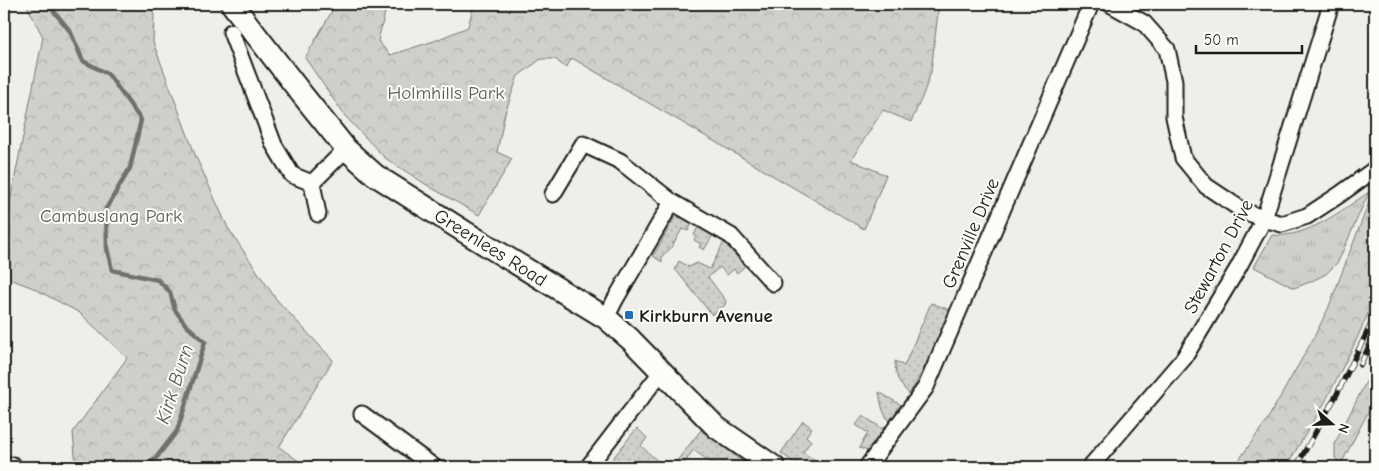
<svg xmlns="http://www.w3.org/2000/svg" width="1379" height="471" font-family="'Comic Neue',sans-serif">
<defs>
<pattern id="grass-tufts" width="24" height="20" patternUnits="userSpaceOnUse" patternTransform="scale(1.25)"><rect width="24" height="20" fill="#d0cfcc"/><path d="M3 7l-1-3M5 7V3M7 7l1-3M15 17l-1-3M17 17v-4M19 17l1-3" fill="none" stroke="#b2b1af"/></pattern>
<pattern id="forest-crowns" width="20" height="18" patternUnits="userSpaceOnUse" patternTransform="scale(1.25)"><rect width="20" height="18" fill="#d0cfcc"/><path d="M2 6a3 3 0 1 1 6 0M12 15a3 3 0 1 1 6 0" fill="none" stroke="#b2b1af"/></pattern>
<pattern id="garden-dots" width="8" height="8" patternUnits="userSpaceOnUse" patternTransform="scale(1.25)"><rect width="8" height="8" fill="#d0cfcc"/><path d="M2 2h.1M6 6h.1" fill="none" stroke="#b2b1af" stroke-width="1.8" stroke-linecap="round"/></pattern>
</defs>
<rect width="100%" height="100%" fill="#f0eeea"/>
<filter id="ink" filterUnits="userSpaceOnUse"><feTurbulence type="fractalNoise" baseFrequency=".02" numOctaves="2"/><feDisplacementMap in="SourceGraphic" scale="10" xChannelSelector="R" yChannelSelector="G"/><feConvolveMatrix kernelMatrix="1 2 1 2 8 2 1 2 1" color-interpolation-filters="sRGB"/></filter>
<g filter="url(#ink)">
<path fill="url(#grass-tufts)" stroke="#767674" d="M1369 192 1338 262 1326 274 1310 282 1294 288 1254 267 1272 235C1306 239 1342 210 1369 192Z"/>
<path fill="url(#forest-crowns)" stroke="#767674" d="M26 4H149L154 15 153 42 196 157 228 228 276 299 333 360 279 447 300 462 298 467H76L73 432 127 358 80 313 31 287 4 277V231L43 37Z
M336 4H387L378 41 390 55 434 41 468 27 474 4H939L931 72 923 95 911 122 883 110 851 160 886 175 864 229 572 58 566 68 555 59H541L518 76 505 113 497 152 512 159 479 215 430 187 385 158 345 116 305 58Z
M1374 189H1375V298L1354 345 1325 402 1286 467H1234L1267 420 1312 341 1328 309Z
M1375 364V399L1341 464 1335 458V443Z"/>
<path fill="url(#garden-dots)" stroke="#767674" d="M675 217 682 218 692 223 688 231 682 229 671 248 662 256V262L653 256Z
M698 227 713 235 704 250 699 247 701 244 694 240 696 236 694 235Z
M724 242 745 266 737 273 734 269 727 275 720 267 708 277 726 301 725 305 712 315 675 269 679 261 689 267 697 263 710 269Z
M931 303 950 310C937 340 927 367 909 394 899 383 895 377 895 361L904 366Z
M879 392 901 405 890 421C882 414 881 403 879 392Z
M863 416 885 430 871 450 868 451 859 448 868 433 856 425Z
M803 421 812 428 806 436 811 441 803 452 823 467H800L781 453Z
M637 428 647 438 641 446 664 467H606Z
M701 430 750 467H718L693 450 682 467H672Z"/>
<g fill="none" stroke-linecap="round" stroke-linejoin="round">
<path stroke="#706f6d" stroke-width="4.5" d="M48 4 70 31 83 61 108 74 141 120 130 168 106 209 107 248 112 270 158 280 170 292 175 310 186 325 205 342 177 431 156 458 140 467"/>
<defs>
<path id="street" d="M1110 4 1144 23 1167 49 1174 81V117L1183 158 1206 186 1242 210 1264 219 1282 224 1307 216 1339 195 1375 169
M231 32 274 145 292 175 312 183 346 149
M312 183 318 214
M553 194 583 144 620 161 672 202 731 236 773 283
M606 318 615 300 672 202
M362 414 434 467
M11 467 13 465
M588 467 662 371
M867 467 926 387 1091 4
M1090 467 1184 358 1238 268 1264 219 1331 4"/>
<path id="secondary" d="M232 4 301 93 346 149 375 175 465 232 606 318 630 339 716 427 774 467"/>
</defs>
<use href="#street" stroke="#1c1c1c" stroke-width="19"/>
<use href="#secondary" stroke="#1c1c1c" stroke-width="25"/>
<use href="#street" stroke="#fdfcf7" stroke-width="15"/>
<use href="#secondary" stroke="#fdfcf7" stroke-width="21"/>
<defs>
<path id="rail" d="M1360 365 1375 334
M1296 467 1337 394 1375 316"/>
</defs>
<use href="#rail" stroke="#1c1c1c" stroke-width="5.5"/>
<use href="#rail" stroke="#fdfcf7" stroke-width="4" stroke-dasharray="11" stroke-linecap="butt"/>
</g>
</g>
<rect fill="#1f6fb2" stroke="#fdfcf7" stroke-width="2" x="624" y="310" width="10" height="10" rx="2.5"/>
<g text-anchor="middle" stroke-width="4" stroke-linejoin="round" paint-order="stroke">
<g font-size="19" fill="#5b5b5a" stroke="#fdfcf7">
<text x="446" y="99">Holmhills Park</text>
<text x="111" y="222">Cambuslang Park</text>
</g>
<g font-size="19" fill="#1c1c1c" stroke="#fdfcf7">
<text transform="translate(970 233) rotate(-67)" y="7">Grenville Drive</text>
<text transform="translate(491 247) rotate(32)" y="7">Greenlees Road</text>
<text transform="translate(1218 256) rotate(-62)" y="7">Stewarton Drive</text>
</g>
<g font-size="19" font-weight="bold" fill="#1c1c1c" stroke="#fdfcf7" text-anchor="start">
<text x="639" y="322">Kirkburn Avenue</text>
</g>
<g font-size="20" font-style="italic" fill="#5b5b59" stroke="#fdfcf7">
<text transform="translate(174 384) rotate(-72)" y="7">Kirk Burn</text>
</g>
</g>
<rect width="1379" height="471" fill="none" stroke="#fdfcf7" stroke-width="20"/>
<rect x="10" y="10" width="1359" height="451" fill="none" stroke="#1c1c1c" stroke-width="2" filter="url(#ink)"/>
<g transform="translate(1332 424) rotate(110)" stroke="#fdfcf7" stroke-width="4" paint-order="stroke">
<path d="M0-4L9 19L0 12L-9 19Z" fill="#1c1c1c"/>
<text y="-8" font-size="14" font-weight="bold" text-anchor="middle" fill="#1c1c1c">N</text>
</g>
<path d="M1196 45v8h106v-8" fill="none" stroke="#1c1c1c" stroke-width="2.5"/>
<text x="1204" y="45" font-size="15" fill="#1c1c1c" stroke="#fdfcf7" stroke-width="4" paint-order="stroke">50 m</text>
</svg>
